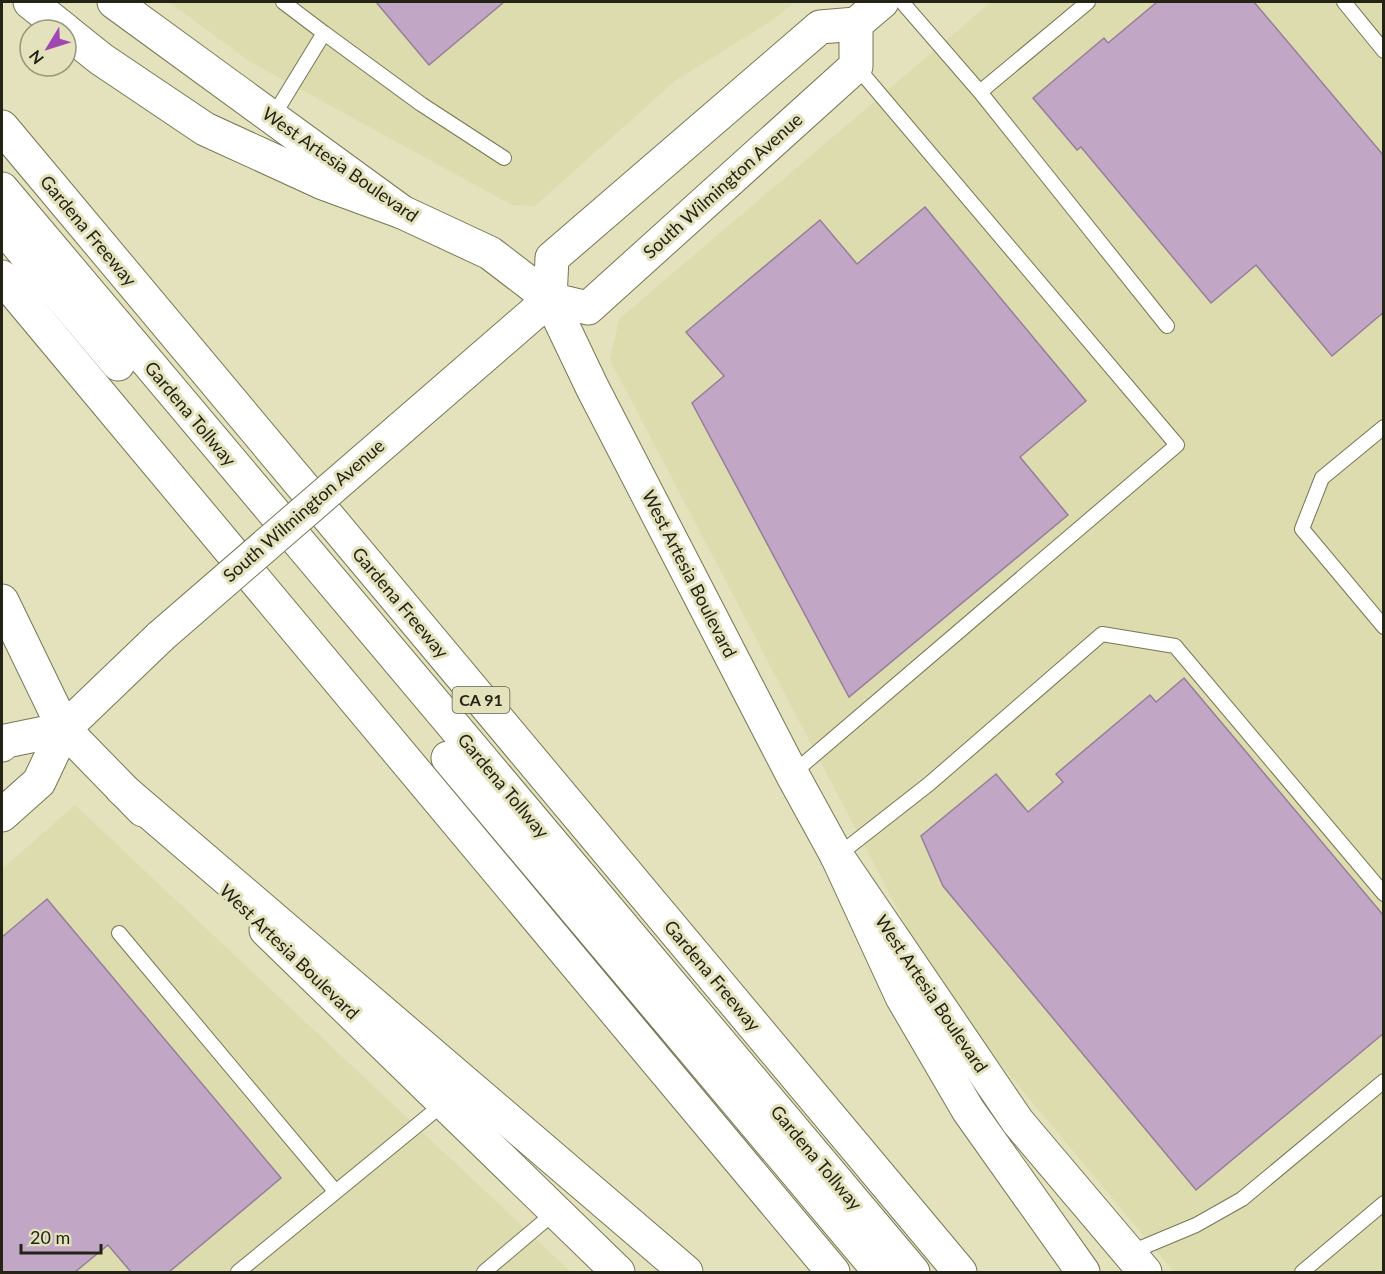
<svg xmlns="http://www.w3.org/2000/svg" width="1385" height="1274" font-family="Lato,sans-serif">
<rect width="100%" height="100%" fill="#e3e2bd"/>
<path fill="#dcdcae" d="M169 2H795L773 20 675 81 535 206 512 205 249 61Z
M991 2H1383V1272H1174L942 994 610 360 619 319Z
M75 805 571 1272H2V869Z"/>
<path fill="#c1a6c5" stroke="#967e9a" stroke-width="1.5" d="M376 2H504L429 65Z
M1157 2H1254L1384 156V312L1332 356 1256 265 1211 303 1081 147 1077 150 1033 98 1104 38 1108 43Z
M925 207 1086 401 1020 457 1068 515 849 697 692 403 724 376 686 332 820 220 857 264Z
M1184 678 1384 916V1033L1196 1190 943 886 921 836 996 774 1028 812 1063 782 1056 774 1150 695 1156 702Z
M47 899 281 1178 169 1272H131L108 1245 75 1272H2V937Z"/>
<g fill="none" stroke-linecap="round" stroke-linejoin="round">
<defs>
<path id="service" d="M902 2 980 92 1167 326
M1344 2 1384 51
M324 33 421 104 504 158
M980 92 1088 2
M272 118 324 33 283 2
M1384 427 1322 478 1302 529 1384 627
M792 774 1177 445 856 66
M837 856 929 784 1102 634 1175 646 1384 894
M119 933 335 1191
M1129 1253 1196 1225 1242 1199 1384 1081
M238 1272 443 1104
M484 1272 555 1212
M1302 1272 1384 1203"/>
<path id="secondary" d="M114 2 402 212 490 253 550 299 592 387 792 774 837 856 1018 1122 1145 1272
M550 299 588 308 856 66V24
M400 429 550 299 552 258 820 27 856 24 882 2
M2 601 64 729 143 810
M2 745 6 741 64 729
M2 815 39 782 64 729 161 636
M266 930 618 1272"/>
<path id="motorway" d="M30 2 65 30
M66 31 101 59 205 129 323 183 402 212
M2 127 960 1272
M2 189 913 1272
M2 226 118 364
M2 277 833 1272
M448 758 880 1272
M122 789 686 1272
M837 856 902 997 968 1110 1083 1272"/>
</defs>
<use href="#service" stroke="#777654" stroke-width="16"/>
<use href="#secondary" stroke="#777654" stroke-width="35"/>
<use href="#motorway" stroke="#777654" stroke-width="35"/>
<use href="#service" stroke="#fff" stroke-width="14"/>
<use href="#secondary" stroke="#fff" stroke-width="33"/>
<use href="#motorway" stroke="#fff" stroke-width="33"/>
<defs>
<path id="secondary-bridge" d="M161 636 400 429"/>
</defs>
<use href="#secondary-bridge" stroke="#777654" stroke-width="35" stroke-linecap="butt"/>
<use href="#secondary-bridge" stroke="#fff" stroke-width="33"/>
</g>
<g text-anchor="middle" stroke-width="6" stroke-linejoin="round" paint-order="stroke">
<rect fill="#e3e2bd" stroke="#5d5d48" stroke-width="1.5" x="452.5" y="687" width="57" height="26" rx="4.5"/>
<g font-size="16" font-weight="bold" fill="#242416">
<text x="481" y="706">CA 91</text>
</g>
<g font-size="18" fill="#242416" stroke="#e3e2bd">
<text transform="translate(340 165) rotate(35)" y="6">West Artesia Boulevard</text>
<text transform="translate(723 186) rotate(-42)" y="6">South Wilmington Avenue</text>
<text transform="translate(88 231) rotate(50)" y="6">Gardena Freeway</text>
<text transform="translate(190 414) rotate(50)" y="6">Gardena Tollway</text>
<text transform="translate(304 511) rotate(-41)" y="6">South Wilmington Avenue</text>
<text transform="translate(689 574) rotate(63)" y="6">West Artesia Boulevard</text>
<text transform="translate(400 603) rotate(50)" y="6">Gardena Freeway</text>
<text transform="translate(503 786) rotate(50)" y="6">Gardena Tollway</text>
<text transform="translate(289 952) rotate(44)" y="6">West Artesia Boulevard</text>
<text transform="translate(712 976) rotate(50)" y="6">Gardena Freeway</text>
<text transform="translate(931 994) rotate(56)" y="6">West Artesia Boulevard</text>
<text transform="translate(816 1158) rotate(50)" y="6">Gardena Tollway</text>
</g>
</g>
<rect width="1385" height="1274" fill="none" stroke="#242416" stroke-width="6"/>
<g transform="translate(48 48) rotate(232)"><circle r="28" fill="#e3e2bd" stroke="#97967a" stroke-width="1.5"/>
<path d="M0-4.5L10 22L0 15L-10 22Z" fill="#a147b2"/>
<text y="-9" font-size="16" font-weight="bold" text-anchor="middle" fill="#242416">N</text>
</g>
<path d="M21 1244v9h80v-9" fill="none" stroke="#242416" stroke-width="3"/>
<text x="30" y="1244" font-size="18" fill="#242416" stroke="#e3e2bd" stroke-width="4.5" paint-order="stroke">20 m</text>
</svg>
